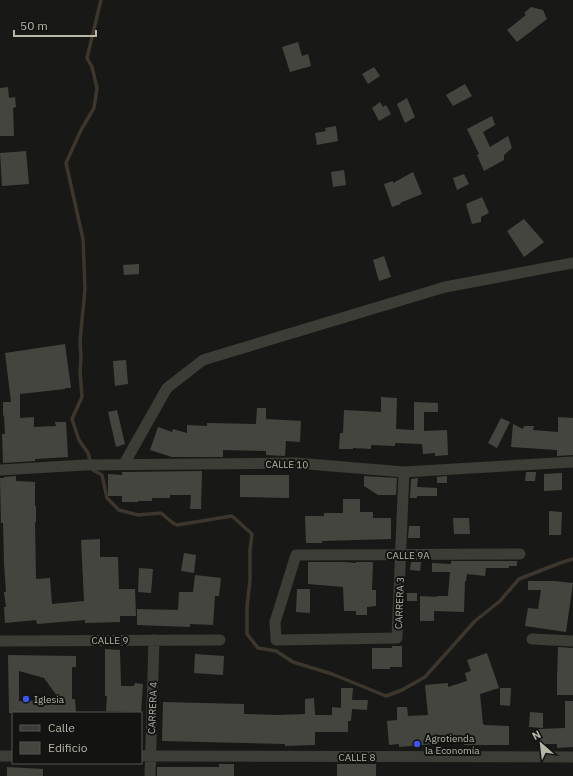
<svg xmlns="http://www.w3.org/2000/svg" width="573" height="776" font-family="'IBM Plex Sans',sans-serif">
<rect width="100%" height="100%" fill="#181816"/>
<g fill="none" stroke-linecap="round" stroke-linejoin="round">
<path stroke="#3c362d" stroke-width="3.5" d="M101 0 87 58 92 67 97 88 94 108 81 130 66 163 83 239 85 289 80 341 81 357 80 371 82 397 72 419 79 440 88 453 93 470 102 475 107 498 119 510 138 515 161 513 173 523 177 525 232 516 252 534 250 550V580L247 607V634L258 648 276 651 293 662 332 674 386 696 402 690 425 677 475 621 500 601 519 579 560 563 573 559"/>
</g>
<path fill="#454540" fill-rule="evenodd" d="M531 7 543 10 547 19 517 42 507 30 526 15 524 13Z
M298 42 302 56 308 54 311 66 290 72 282 47Z
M374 67 380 76 368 84 362 74Z
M465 84 472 96 453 106 446 95Z
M8 87 9 98 15 97 16 107 13 108 14 136H0V88Z
M407 98 415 117 405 123 397 104Z
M380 102 383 107 386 105 391 114 379 121 372 108Z
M492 116 495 125 483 132 490 147 508 136 512 148 504 155V160L484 171 477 155 479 154 467 129Z
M336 126 338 141 317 145 315 133 326 131 325 128Z
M26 151 29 184 2 186 0 153Z
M344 170 346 185 333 187 331 172Z
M413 172 422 194 400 203 401 204 392 207 384 184 393 181V183Z
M464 174 469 184 457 190 453 178Z
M482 197 489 213 481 217V222L472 224 466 204Z
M524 219 544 242 524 257 507 231Z
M384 256 391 277 379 281 373 260Z
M139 264V274L124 275 123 265Z
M65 344 71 388H65V389L20 394V418L34 417V427L56 426 55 422H66L68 457 35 459V461L3 463 2 434H5L4 416 3 415V402H11L5 353Z
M126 360 128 384 115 386 113 361Z
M381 397 397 398 396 429 414 430V402L438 403V412H424V431L447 430 448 455 435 456V453L423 454 422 444 395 443V446L371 445V449L353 448V449H339L340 433H343L344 410 381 412Z
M257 408H266V419L301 421 300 442 286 441 285 456 266 455V451L223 450V457H172L150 450 158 427 172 432 173 429 187 433V425L207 426V423L256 424Z
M117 410 125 444 116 447 108 412Z
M558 417 573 418V455L557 456V450L511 447 513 424 523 429 524 426H534L533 430 558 432Z
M501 418 510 422 497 448 488 443Z
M202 471 201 509H190L191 495H170V498H152V501H138V502H122V496H108V474L122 475V472Z
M526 472H536L535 481H525Z
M562 473V490L544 491V474Z
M240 475H289V498L240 497Z
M16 476V481L35 482V506H36V522H35L36 579 50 578 52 604 84 601 81 540 100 539V557H118L119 589H135L136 616H120V622L85 623V620L37 624 36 620 5 623 4 607H6L4 592H6L4 563 3 523H1L0 478H4V477Z
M364 476 397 478 396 495H378L364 486Z
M447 476V483H437V477Z
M418 478 417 487 437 488V496H417V498H410L411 479Z
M343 499H360V512H373V518H391V539L322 541V543H306L305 516H324V513H343Z
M549 511 562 512 561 535H549Z
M453 518H469L470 534H454Z
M409 526H420V538H408Z
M184 553 196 555 194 573 181 571Z
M451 561H517V566H509V568H486L485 576 467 574 466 581H465L464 612 434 611V621H420V596L437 597V596H448L450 572H432V563L451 564Z
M308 562H343L356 563V562H373L372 590H376V606L367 607V615H356V611H344L343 587 308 584Z
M411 562H421L420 571 410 570Z
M139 568 153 569 151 593 138 592Z
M195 575 221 578 219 596H215L213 625 190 624V627L137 625V609L178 610 179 592H193Z
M528 581H554L573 583 566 632 525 626 528 608 538 609 541 590H528Z
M297 589H310V613L296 612Z
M407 593H417V601H407Z
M392 646H402V667H390V669H372V648H392Z
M558 647 573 648V695H557V678Z
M105 649 120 650 121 686H134L135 683 143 684 141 712 106 711 107 696H105Z
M487 653 499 688 480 694 483 724H484V725L509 726V745H464V742L435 743V744L399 747V744L389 745 387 721 397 720V707H407L408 716 428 715 425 685 448 683V687L467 681 465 673 471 671 467 660Z
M195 654 224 656 223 675 194 673Z
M8 655 76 656V667H72V699H75L76 713H9ZM19 671 44 678 60 700 19 701Z
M341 688H353L352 700H368L367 710 352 709 351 721H348V732H315V745L285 746V744L162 741 163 702 244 704V714L279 715 305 714V699L314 698 315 715H332V707L341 708Z
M500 688H511L510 706 500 705Z
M565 701H573V747L557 748V744H539V729L565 728Z
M530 712 543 713V728L529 727Z
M219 764H234V776H157V767H219Z
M337 764H376V776H337Z
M7 767 43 769V776H7Z"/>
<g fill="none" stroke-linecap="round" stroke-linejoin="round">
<path stroke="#3d3d37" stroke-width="11" d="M124 464 167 388 203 360 445 287 573 263
M0 470 85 465 296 463 404 472 573 462
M404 472 397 638 276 640 275 622 296 555 520 554
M532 639 573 641
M0 641 220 640
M0 756H13
M141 756 573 757
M150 776 154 640"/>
</g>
<g fill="#3955ee" stroke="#131311" stroke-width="1.5">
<circle cx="26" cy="699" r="4"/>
<circle cx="417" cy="744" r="4"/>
</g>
<g text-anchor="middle" stroke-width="4" stroke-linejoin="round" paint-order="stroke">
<g font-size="10" fill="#b8b6a9" stroke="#131311">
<text transform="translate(287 464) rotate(1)" y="4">CALLE 10</text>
<text x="408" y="559">CALLE 9A</text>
<text transform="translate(399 603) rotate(-88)" y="4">CARRERA 3</text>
<text x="110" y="644">CALLE 9</text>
<text transform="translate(152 708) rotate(-88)" y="4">CARRERA 4</text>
<text x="357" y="761">CALLE 8</text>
</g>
<g font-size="10" fill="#b8b6a9" stroke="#131311" text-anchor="start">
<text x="34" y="703">Iglesia</text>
<text x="425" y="742">Agrotienda<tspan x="425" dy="12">la Economía</tspan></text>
</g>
</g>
<rect x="12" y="712" width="130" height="52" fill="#131311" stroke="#55544e"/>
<rect x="20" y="725" width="20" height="6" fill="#3d3d37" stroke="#55544e"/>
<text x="48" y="732" font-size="12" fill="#b8b6a9">Calle</text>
<rect x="20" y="742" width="20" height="12" fill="#454540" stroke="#55544e"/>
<text x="48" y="752" font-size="12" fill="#b8b6a9">Edificio</text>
<g transform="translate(541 744) rotate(332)" stroke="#131311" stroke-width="3" paint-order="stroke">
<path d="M0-3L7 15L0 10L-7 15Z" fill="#b8b6a9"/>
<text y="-6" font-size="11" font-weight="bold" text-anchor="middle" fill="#b8b6a9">N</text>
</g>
<path d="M14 30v6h82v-6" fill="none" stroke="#b8b6a9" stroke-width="2"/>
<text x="20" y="30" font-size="12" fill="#b8b6a9" stroke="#131311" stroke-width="3" paint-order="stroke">50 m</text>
</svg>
